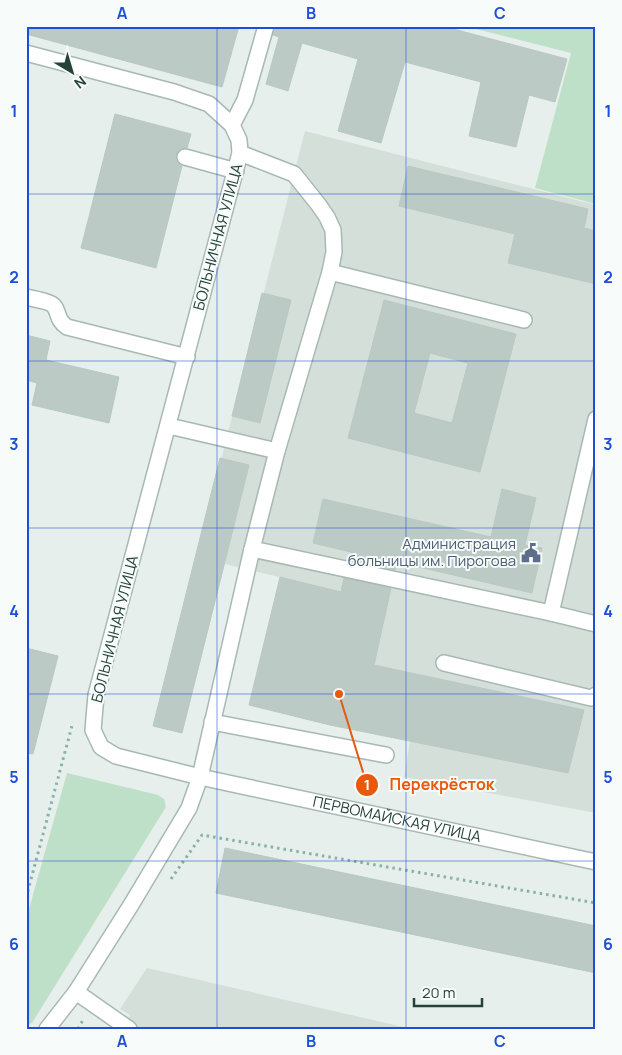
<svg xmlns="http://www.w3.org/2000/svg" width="622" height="1055" font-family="Manrope,sans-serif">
<rect width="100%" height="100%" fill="#e6efeb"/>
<path fill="#d4dfda" d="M305 131 596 205V813L404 777 421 675 302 650 317 586 225 564 182 733 153 726Z
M147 968 412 1029H122L130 1015 120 1009Z"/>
<path fill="#bfe0c8" d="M464 26H596V204L535 188 571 53Z
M67 773 158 795 164 799 166 807 32 1023 26 1026V920Z"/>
<path fill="#bbcac4" stroke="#b8c9c2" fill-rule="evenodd" d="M26 26H239L222 87 26 34Z
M275 26H442L567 59 555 102 529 95 516 147 469 136 481 82 405 62 381 143 338 131 358 59 302 43 288 91 266 84 279 37 273 35Z
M115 114 191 134 187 148H182L179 150 176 155V160L178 163 182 166 156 268 81 248Z
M408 166 588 209 584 228 596 231V284L508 263 515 234 399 206Z
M262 293 291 300 260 423 232 416Z
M384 300 516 334 480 472 348 438ZM430 353 468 363 452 423 414 413Z
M26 335 50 341 46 360 119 377 109 423 32 405 37 383 26 380Z
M220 458 249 465 182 733 153 726Z
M502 489 536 498 525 545 542 548 532 593 397 562 395 570 349 560 351 552 313 543 323 499 491 537Z
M280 577 341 592 344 578 391 588 374 665 584 710 568 773 330 725 249 705Z
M26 648 58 656 33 754 26 753Z
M225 848 596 926V973L216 893Z"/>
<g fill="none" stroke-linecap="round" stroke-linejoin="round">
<defs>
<g id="minor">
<path id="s1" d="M26 53 174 92 209 104 232 125 239 140 240 153 96 695 93 730 101 747 116 756 200 777 596 862"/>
<path d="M232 125 245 100 266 26"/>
<path d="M185 157 236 171"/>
<path d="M330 272 524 320"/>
<path d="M26 297C33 299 50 301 54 306 60 314 56 319 67 327L187 357"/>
<path d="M169 426 277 451"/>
<path d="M252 549 551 613 596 624"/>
<path d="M551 613 596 419"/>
<path d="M444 663 591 698 596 695"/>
<path d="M212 722 386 755"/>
<path d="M76 992 129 1029"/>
<path d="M47 1029 76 992 131 905 189 808 200 777 252 549 277 451 330 272 334 252 333 230 327 217 318 204 294 174 240 153"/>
</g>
</defs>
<use href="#minor" stroke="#a8b8b2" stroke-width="18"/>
<path stroke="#86b3a5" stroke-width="3" stroke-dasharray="2.5 4" stroke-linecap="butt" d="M171 879 202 835 596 903
M26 898 73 722
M78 1029 84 1018"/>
<use href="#minor" stroke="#fff" stroke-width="15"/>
</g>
<path fill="none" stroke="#1d4ed8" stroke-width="1" stroke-opacity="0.55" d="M217 26V1029M406 26V1029M26 194H596M26 361H596M26 528H596M26 694H596M26 861H596"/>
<defs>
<symbol id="civic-bare" viewBox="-9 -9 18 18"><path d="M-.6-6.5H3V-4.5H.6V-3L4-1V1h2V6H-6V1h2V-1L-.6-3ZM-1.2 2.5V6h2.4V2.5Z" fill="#5c6f8a" stroke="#f7fbf9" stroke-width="2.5" paint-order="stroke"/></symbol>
</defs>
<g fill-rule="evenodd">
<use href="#civic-bare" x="517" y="539" width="28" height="28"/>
</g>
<g text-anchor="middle" stroke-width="4" stroke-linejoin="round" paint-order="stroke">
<g font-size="15" fill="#24423a" stroke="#f7fbf9">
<text transform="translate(218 237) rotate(-75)" y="5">БОЛЬНИЧНАЯ УЛИЦА</text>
<text transform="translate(115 629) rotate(-76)" y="5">БОЛЬНИЧНАЯ УЛИЦА</text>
<text dy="5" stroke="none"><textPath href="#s1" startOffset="1171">ПЕРВОМАЙСКАЯ УЛИЦА</textPath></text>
</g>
<g font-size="15" fill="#4e5e75" stroke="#f7fbf9" text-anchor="end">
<text x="516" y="549">Администрация<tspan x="516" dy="17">больницы им. Пирогова</tspan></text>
</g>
</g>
<path fill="none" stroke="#e8590c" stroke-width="2" d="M339 694L367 785"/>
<g fill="#e8590c" stroke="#f7fbf9" stroke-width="2">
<circle cx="339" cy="694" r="5"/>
<circle cx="367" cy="785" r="12"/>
</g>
<g font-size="15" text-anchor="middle" font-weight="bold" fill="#fff">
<text x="367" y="790">1</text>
</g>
<g font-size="16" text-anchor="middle" font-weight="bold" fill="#e8590c" stroke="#f7fbf9" stroke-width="4" stroke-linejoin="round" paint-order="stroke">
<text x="442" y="790">Перекрёсток</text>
</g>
<rect width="622" height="1055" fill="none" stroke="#f7fbf9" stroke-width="55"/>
<g transform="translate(72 72) rotate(142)" stroke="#f7fbf9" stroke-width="4" paint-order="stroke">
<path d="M0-4L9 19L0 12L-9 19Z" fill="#24423a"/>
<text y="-8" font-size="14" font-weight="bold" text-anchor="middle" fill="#24423a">N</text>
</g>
<path d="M414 998v8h68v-8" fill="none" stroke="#24423a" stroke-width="2.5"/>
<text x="422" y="998" font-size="15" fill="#24423a" stroke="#f7fbf9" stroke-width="4" paint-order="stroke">20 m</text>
<rect x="28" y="28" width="566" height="1000" fill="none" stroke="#1d4ed8" stroke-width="2"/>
<g font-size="16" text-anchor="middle" font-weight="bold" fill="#1d4ed8">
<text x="122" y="19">A</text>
<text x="311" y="19">B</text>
<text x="500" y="19">C</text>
<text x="14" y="117">1</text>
<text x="608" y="117">1</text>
<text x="14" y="283">2</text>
<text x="608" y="283">2</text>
<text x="14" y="450">3</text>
<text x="608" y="450">3</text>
<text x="14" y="617">4</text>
<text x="608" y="617">4</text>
<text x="14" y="783">5</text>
<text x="608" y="783">5</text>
<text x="14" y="950">6</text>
<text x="608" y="950">6</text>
<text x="122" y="1047">A</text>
<text x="311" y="1047">B</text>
<text x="500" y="1047">C</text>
</g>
</svg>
